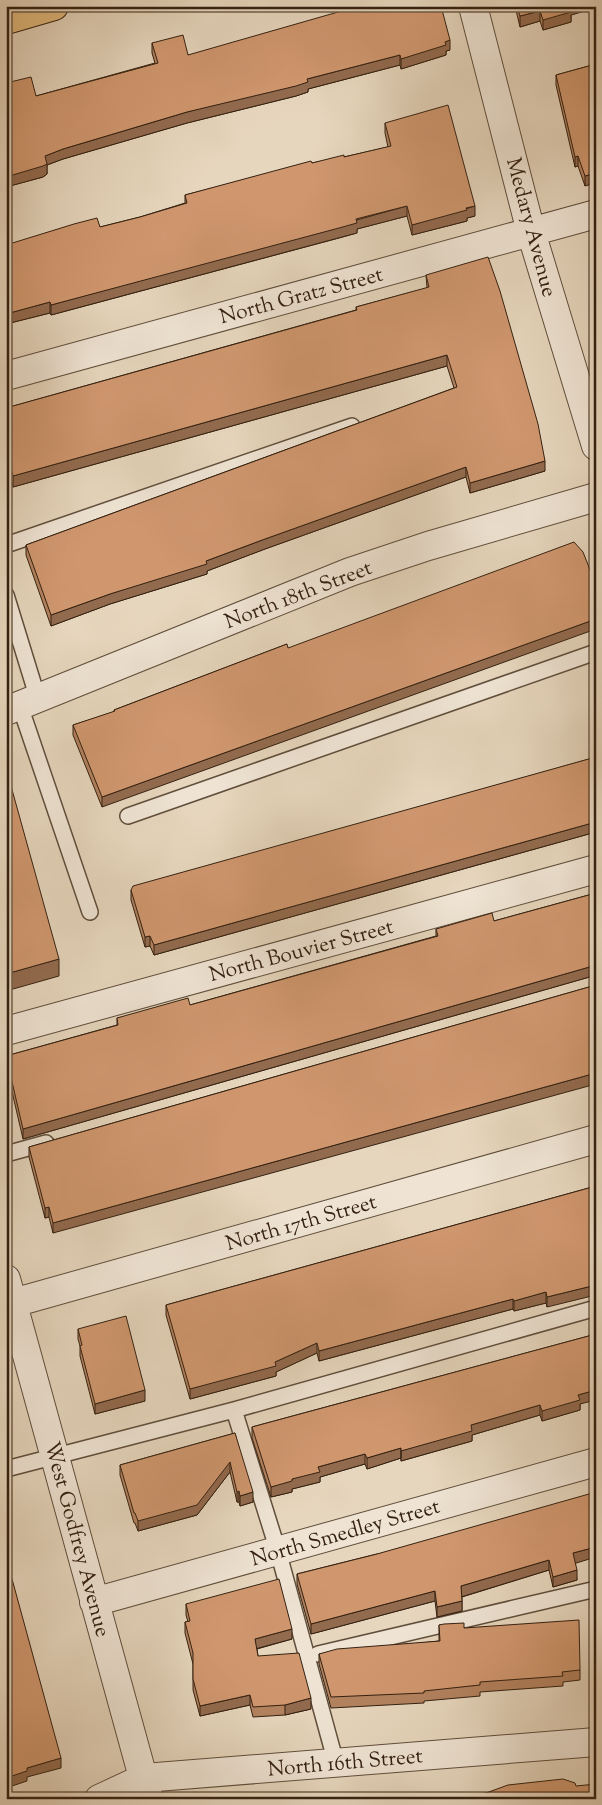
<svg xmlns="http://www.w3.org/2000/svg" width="602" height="1805" font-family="'Sorts Mill Goudy',serif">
<rect width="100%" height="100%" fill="#e6d6bd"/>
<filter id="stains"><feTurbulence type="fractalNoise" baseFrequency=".004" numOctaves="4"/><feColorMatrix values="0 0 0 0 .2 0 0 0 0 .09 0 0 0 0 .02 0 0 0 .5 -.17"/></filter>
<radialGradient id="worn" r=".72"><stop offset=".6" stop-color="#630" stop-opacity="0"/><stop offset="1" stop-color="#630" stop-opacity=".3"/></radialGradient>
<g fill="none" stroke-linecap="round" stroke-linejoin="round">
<defs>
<path id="service" d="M6 545 352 426
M6 595 38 699
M20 706 90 912
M128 816 596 652
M6 1154 46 1143
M234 1410 278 1551 336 1763
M6 1469 234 1410 596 1308
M318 1654 596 1589"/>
<path id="minor" d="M473 6 531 232 596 446
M6 376 596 214
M6 711 350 572 428 546 596 497
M6 1031 596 869
M6 1279 149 1799
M6 1305 596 1139
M94 1602 596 1462
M99 1799 144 1778 596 1742"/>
<path id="primary" d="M6 20 54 6"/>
</defs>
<use href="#service" stroke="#604e3c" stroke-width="18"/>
<use href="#minor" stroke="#604e3c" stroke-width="30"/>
<use href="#primary" stroke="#342111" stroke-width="30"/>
<use href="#service" stroke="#efe4d4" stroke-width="15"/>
<use href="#minor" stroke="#efe4d4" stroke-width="28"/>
<use href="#primary" stroke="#e3bb7e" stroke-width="28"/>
</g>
<path fill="#b3825f" stroke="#342111" d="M515 6H596L571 15V22L543 30 540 21 520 27Z
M152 43 188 55 450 50 446 51V55L401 69 400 65 308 89V92L296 96 187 123 63 159 47 165V174L43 177 6 187V83L36 96 155 63 152 53Z
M596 64 585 186 578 166 575 167 556 85V75Z
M385 123 475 216 467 218V221L412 235 407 216 357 229V233L339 238 51 315 50 313 6 324 100 227 140 217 185 203V195L312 163 344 157 388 147 385 133Z
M426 275 545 471 470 493 466 477 265 549 207 571V574L110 604 51 626 26 555V545L454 388 447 366 13 487 11 478 6 408 356 310V307L427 288Z
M287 644 102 807 73 735V725L114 712V710Z
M596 757V832L154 955 150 946 145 947 131 900V890Z
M596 893V977L593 976 23 1139 6 1066V1056L117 1025V1018L190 1005 436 936V929L494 921Z
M596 985 53 1233 49 1217 45 1218 29 1157V1147Z
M596 1186 547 1307 546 1303 514 1311 513 1309 319 1361 317 1353 276 1372V1376L190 1399 166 1315V1305Z
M78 1329 145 1401 95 1414 80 1356V1346L78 1339Z
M596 1334 580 1404V1410L542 1421 540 1415 472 1435V1441L401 1461V1458L367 1469 365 1464 320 1477V1482L292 1489V1492L271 1497 252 1438V1427Z
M235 1433 253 1502 240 1506 239 1502H237L230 1472 197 1515 138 1531 135 1523H134L120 1475V1465Z
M377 1554 575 1563 577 1580 553 1587 549 1570 462 1597V1611L437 1617 435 1601 311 1634 297 1584V1574Z
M186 1604 292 1639 257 1649 258 1656 311 1709 285 1715 253 1717 250 1705 200 1716 193 1690V1664L185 1633V1622H188L186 1615Z
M439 1625 464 1628 580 1670V1680L563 1682V1686L480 1692V1696L424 1701V1703L331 1708 319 1664V1654L439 1641Z"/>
<path fill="#926a4e" stroke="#342111" d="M569 6H596V8L571 15V22L543 30V20Z
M540 11V21L520 27V16Z
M450 40V50L446 51V55L401 69V59Z
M400 55V65L308 89V92L296 96 187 123 63 159 47 165V174L43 177 6 187V177L45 156 63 149 187 112 307 79Z
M578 156V166L575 167V157Z
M596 173V183L585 186V176Z
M407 206V216L357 229V233L51 315V305Z
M475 206V216L467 218V221L412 235V225Z
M50 302V313L6 324V314Z
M447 355V366L13 487V476Z
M545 461V471L470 493V483Z
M466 467V477L265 549 207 571V574L110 604 51 626V615L110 594 206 561 265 539Z
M11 468V478L6 479V469Z
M596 619V629L102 807V797Z
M596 822V832L154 955V945Z
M150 936V946L145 947V937Z
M59 959V976L6 991V974Z
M593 966V976L23 1139V1129Z
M596 1073V1084L53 1233V1223Z
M49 1207V1217L45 1218V1208Z
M596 1285V1295L547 1307V1297Z
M546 1292V1303L514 1311V1301Z
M513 1299V1309L319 1361V1351Z
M317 1343V1353L276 1372V1376L190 1399V1389L275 1362Z
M145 1390V1401L95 1414V1404Z
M596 1390V1400L580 1404V1410L542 1421V1411L578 1395Z
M540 1405V1415L472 1435V1441L401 1461V1451L471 1425Z
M401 1448V1458L367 1469V1458Z
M365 1454V1464L320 1477V1482L292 1489V1492L271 1497V1487L292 1479 318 1467Z
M230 1462V1472L197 1515 138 1531V1521Z
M239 1491V1502H237V1492Z
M253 1492V1502L240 1506V1496Z
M596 1547V1557L573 1564V1553Z
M549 1560V1570L461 1597V1586Z
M577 1570V1580L553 1587V1577Z
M435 1591V1601L311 1634V1624Z
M462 1601V1611L437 1617V1607Z
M292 1629V1639L255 1649V1639Z
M250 1695V1705L200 1716V1706Z
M311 1698V1709L285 1715V1705Z
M61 1758V1768L27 1777V1781L6 1788V1778L27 1768Z"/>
<path fill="#d0976f" stroke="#342111" d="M359 6H441L450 40 445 42 446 45 401 59 400 55 307 79 308 82 296 86 187 112 63 149 45 156 47 164 43 166 6 177V83L31 77 36 96 158 63 152 43 183 35 188 55Z
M517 6H569L571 12 543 20 540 11 520 16Z
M596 64V173L585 176 578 156 575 157 556 75Z
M448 105 475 206 466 208 467 210 412 225 407 206 356 219 357 223 339 228 51 305 50 302 6 314V245L74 224 97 218 100 227 140 217 187 203 185 195 311 161 312 163 344 155V157L391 146 385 123Z
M488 257 500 291 538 424 545 461 470 483 466 467 265 539 206 561 207 564 110 594 51 615 26 545 457 387 447 355 13 476 11 468 6 469V408L357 310 356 307 429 287 426 275Z
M574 542 583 552 596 585V619L102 797 73 725 115 711 114 710 287 644 288 648Z
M596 757V822L154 945 150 936 145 937 131 890 133 886Z
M6 768 59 959 6 974Z
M596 893V966H593L23 1129 6 1056 118 1025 117 1018 188 998 190 1005 438 936 436 929 492 913 494 921Z
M596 985V1073L53 1223 49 1207 45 1208 29 1147Z
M596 1186V1285L547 1297 546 1292 514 1301 513 1299 319 1351 317 1343 275 1362 276 1366 190 1389 166 1305Z
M126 1316 145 1390 95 1404 80 1346 82 1345 78 1329Z
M596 1334V1390L578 1395 580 1400 542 1411 540 1405 471 1425 472 1431 401 1451V1448L367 1458 365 1454 318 1467 320 1472 292 1479V1481L271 1487 252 1427Z
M235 1433 253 1492 240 1496 239 1491 237 1492 230 1462 197 1505 138 1521 135 1513H134L120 1465Z
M596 1492V1547L573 1553 577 1570 553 1577 549 1560 461 1586 462 1601 437 1607 435 1591 311 1624 297 1574 377 1554Z
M6 1557 61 1758 27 1768V1771L6 1778Z
M279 1579 292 1629 255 1639 258 1656 299 1653 311 1698 285 1705 253 1707 250 1695 200 1706 193 1679V1653L185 1622 190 1621 186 1604Z
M579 1620 580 1670 562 1672 563 1676 480 1682V1685L424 1691V1693L331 1697 319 1654 337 1649 440 1641 439 1625 444 1624 464 1623V1628Z
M563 1779 575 1783 576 1786 596 1784V1799H412L486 1793 508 1785Z"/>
<g text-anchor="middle" stroke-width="5" stroke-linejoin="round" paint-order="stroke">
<g font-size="21" fill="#342111" stroke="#efe4d4">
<text transform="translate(532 227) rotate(75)" y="7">Medary Avenue</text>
<text transform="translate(301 295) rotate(-15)" y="7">North Gratz Street</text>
<text transform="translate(298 594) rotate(-21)" y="7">North 18th Street</text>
<text transform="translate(301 950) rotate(-15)" y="7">North Bouvier Street</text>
<text transform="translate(301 1222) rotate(-16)" y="7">North 17th Street</text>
<text transform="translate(345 1532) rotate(-16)" y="7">North Smedley Street</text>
<text transform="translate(78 1539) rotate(75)" y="7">West Godfrey Avenue</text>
<text transform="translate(345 1762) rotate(-5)" y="7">North 16th Street</text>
</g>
</g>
<rect width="602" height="1805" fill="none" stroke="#e6d6bd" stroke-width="25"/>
<rect x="8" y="8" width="587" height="1790" fill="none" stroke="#342111" stroke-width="2.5"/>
<rect x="12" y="12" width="577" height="1780" fill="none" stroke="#342111"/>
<rect width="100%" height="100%" filter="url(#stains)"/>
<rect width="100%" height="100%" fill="url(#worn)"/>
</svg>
